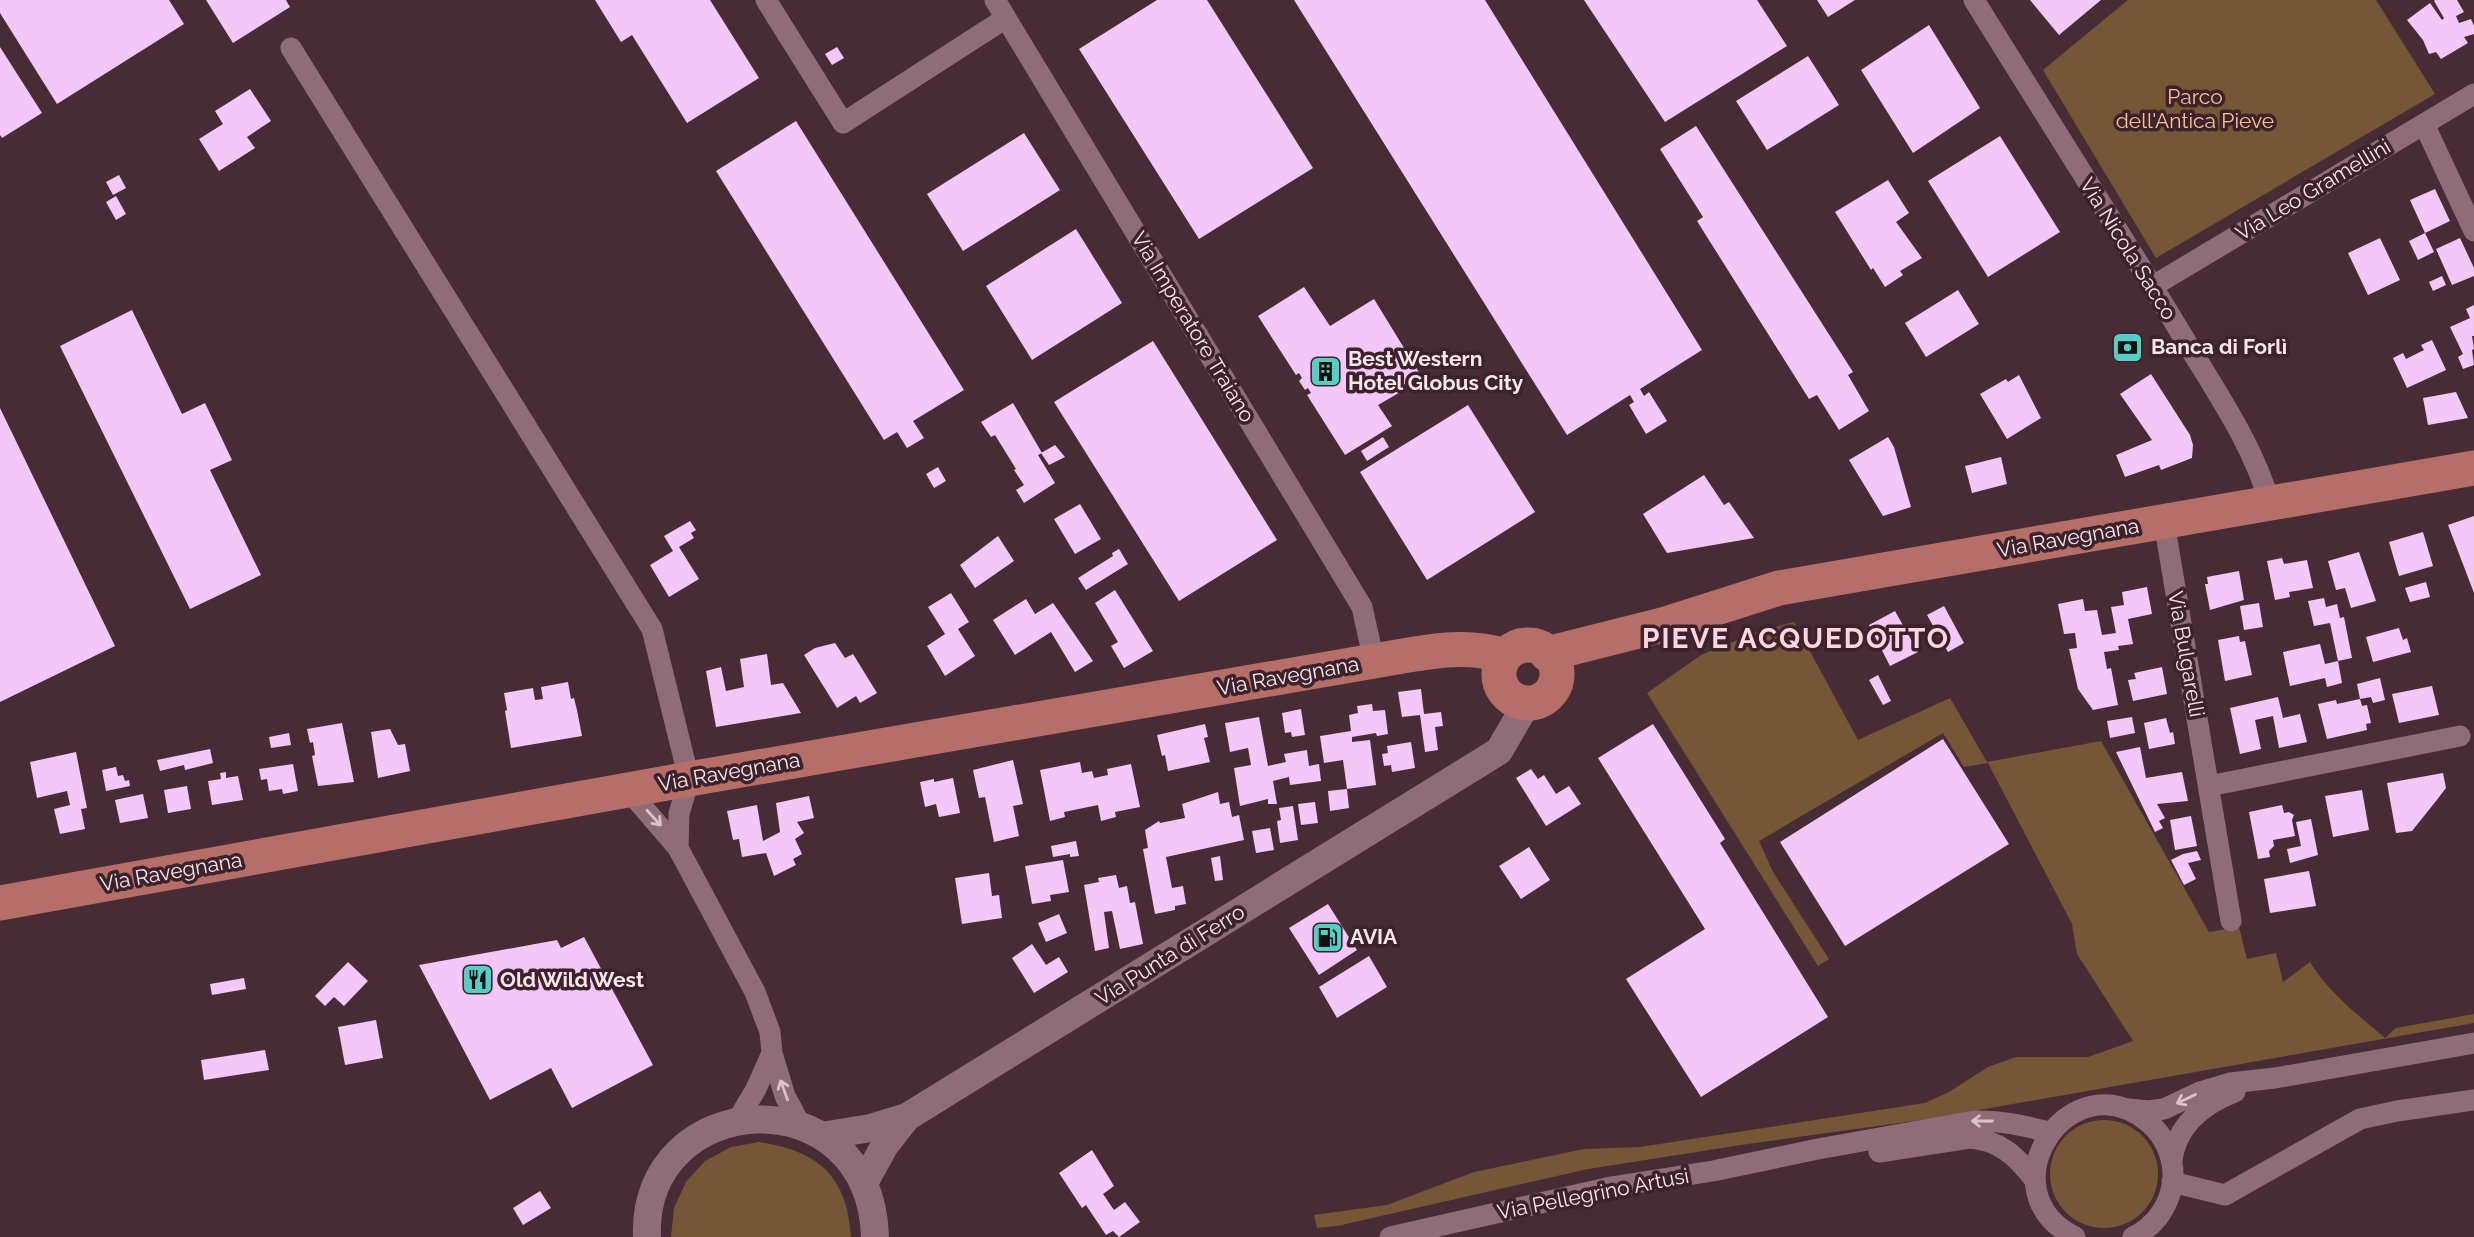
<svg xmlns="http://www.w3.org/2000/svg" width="2474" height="1237" font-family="Raleway,sans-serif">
<rect width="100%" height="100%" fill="#482c35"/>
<path fill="#755637" d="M2128 0H2376L2435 94 2156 258 2043 70Z
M1794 622 1858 740 1950 698 1987 762 2101 741 2209 932 2239 927 2247 959 2276 953 2283 982 2310 962C2329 993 2358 1015 2385 1038L2396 1028 2474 1014V1023L1928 1119 1741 1145 1588 1169 1337 1226 1317 1228 1314 1215 1387 1205 1474 1172 1584 1149 1640 1147 1925 1103 1949 1092 1988 1067 2016 1057H2088L2133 1041 2077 954 2072 924 1988 763 1964 767 1943 733 1759 841 1773 872 1829 959 1818 966 1647 693 1701 655 1757 632Z
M2050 1174a54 54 0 1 1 108 0a54 54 0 1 1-108 0Z
M759 1142C819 1151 847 1176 851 1237H671L674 1208 686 1182 705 1161 731 1147Z"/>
<path fill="#f3c7f7" d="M0 0H169L184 24 57 104 0 13Z
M206 0H286L290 7 233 43Z
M595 0H710L759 78 687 123 632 35 621 42Z
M1157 0H1207L1313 168 1199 239 1079 49Z
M1294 0H1485L1702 350 1640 389 1644 396 1649 392 1667 421 1646 434 1629 405 1634 402 1630 395 1567 435Z
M1584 0H1757L1787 46 1665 122Z
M1817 0H1855L1828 17Z
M2030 0H2101L2059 35Z
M2435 0H2457L2464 12 2456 16 2459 23 2471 19 2474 26V34L2464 37 2468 43 2441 59 2436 52 2429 54 2423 40 2407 20 2430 3 2442 20 2444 18 2434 1Z
M1929 25 1980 108 1913 153 1861 70Z
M0 47 42 113 2 138 0 135Z
M837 47 844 58 832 65 825 54Z
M1808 56 1839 105 1767 150 1736 101Z
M250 89 271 121 247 137 255 148 219 171 199 139 223 124 215 111Z
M796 121 964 390 913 421 924 438 907 448 897 432 884 440 716 171Z
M1696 126 1853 372 1848 375 1869 411 1839 430 1817 395 1809 399 1697 221 1703 217 1660 149Z
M1024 133 1060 190 963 251 927 194Z
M2000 136 2060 232 1988 277 1928 181Z
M119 175 126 188 113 195 106 182Z
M1888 180 1909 213 1896 222 1922 258 1900 271 1903 275 1885 287 1873 268 1871 270 1835 212Z
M2435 189 2450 221 2425 233 2410 200Z
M116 196 126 214 116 220 106 202Z
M1076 229 1122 303 1032 360 986 286Z
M2425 233 2434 252 2418 260 2409 241Z
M2380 238 2400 280 2368 295 2348 253Z
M2460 238 2474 268V276L2452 285 2436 249Z
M2442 276 2446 285 2433 291 2429 282Z
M1304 287 1330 326 1374 299 1423 379 1378 405 1392 426 1345 455 1307 395 1311 393 1308 388 1305 390 1299 381 1302 378 1299 373 1296 375 1258 316Z
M1958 290 1979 324 1926 357 1905 323Z
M2474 305V336H2472L2474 349 2472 350 2474 365 2463 369 2458 357 2463 354 2450 327 2470 318 2466 309Z
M132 310 182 414 205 403 232 460 210 470 261 575 190 609 60 346Z
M2432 340 2446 370 2407 388 2393 358 2403 353 2406 359 2424 350 2421 345Z
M1153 341 1277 540 1179 601 1054 402Z
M2151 374 2190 435 2193 445 2192 458 2161 470 2159 465 2125 477 2116 455 2152 440 2120 394Z
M2019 375 2041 418 2007 439 1980 394 2006 379 2008 382Z
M2456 392 2468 418 2428 425 2423 398Z
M1013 403 1042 453 1038 455 1055 483 1024 503 1016 490 1024 485 1014 470 1016 469 995 435 991 437 981 422Z
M1468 405 1535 512 1427 580 1360 472Z
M0 408 115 646 0 702Z
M1383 437 1389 447 1367 461 1361 451Z
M1888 437 1894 447 1911 507 1883 516 1849 460Z
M1055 445 1065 457 1049 465 1041 453Z
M2001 457 2007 484 1972 493 1965 466Z
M938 467 946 481 934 488 926 474Z
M1704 475 1724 505 1729 502 1754 538 1667 553 1643 514Z
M1080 504 1101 539 1075 554 1054 519Z
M2474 516V593L2448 525Z
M690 521 696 530 691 533 694 538 679 547 699 579 669 597 650 565 673 551 664 536Z
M2423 532 2433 566 2399 576 2389 542Z
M998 536 1014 561 975 588 960 565Z
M1119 549 1128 564 1086 590 1078 578 1113 556 1112 553Z
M2359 552 2376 601 2351 608 2345 588 2336 590 2328 561Z
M2282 558 2284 564 2307 560 2313 588 2289 592 2290 597 2275 600 2267 561Z
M2239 571 2244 600 2210 610 2205 584H2208L2207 577Z
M2426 582 2430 597 2410 602 2405 588Z
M2147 587 2152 614 2128 619 2133 644 2118 646 2119 650 2104 652 2107 669 2111 668 2118 705 2093 710 2078 689 2069 649 2077 648 2075 633 2064 634 2058 604 2083 599 2085 611 2097 610 2102 635 2116 633 2111 607 2124 605 2122 592Z
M1115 590 1153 651 1124 668 1111 646 1118 642 1095 603Z
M951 593 969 622 958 629 975 656 945 676 927 646 945 634 928 607Z
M2324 598 2326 607 2337 604 2340 618 2344 617 2352 658 2338 661 2330 623 2314 626 2308 601Z
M1026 599 1035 614 1053 603 1093 661 1075 672 1051 632 1015 655 993 620Z
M2259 603 2263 627 2244 630 2240 606Z
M1944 606 1964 643 1948 652 1927 615Z
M1895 611 1918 652 1890 666 1869 625Z
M2399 628 2403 640 2407 638 2411 652 2373 662 2366 637Z
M2239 636 2240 642 2245 641 2252 675 2225 681 2218 640Z
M835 643 845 658 853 654 877 693 860 703 856 696 837 708 804 655 815 648Z
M2320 644 2325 664 2338 661 2342 683 2327 687 2325 678 2290 686 2283 652Z
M767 654 771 685 783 683 801 713 716 727 706 671 721 667 726 691 744 687 740 659Z
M2162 667 2167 694 2133 701 2128 680 2136 679 2134 673Z
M1878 675 1891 701 1883 705 1869 680Z
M2380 678 2385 700 2373 703 2371 697 2360 699 2357 684Z
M568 682 571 699 574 698 577 710 582 736 511 748 505 711 507 710 504 693 533 688 535 700 543 699 541 687Z
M2432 686 2439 715 2399 723 2392 694Z
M1421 689 1424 714 1441 712 1443 726 1435 727 1438 750 1425 752 1420 715 1402 717 1398 692Z
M2278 697 2283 718 2300 714 2307 742 2279 748 2273 716 2255 720 2261 749 2240 754 2230 708Z
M2360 699 2362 706 2367 705 2371 723 2366 724 2367 730 2327 739 2318 704 2336 700 2337 704Z
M1372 704 1373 711 1385 710 1388 734 1377 736 1376 733 1352 737V742L1370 740 1376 785 1347 789 1349 808 1330 811 1328 791 1347 789 1343 760 1324 763 1320 736 1351 731 1349 715 1358 713 1357 706Z
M1301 709 1305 735 1292 737 1291 732 1285 733 1282 713Z
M1259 717 1268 766 1286 762 1284 754 1307 750 1309 766 1319 764 1321 781 1290 785 1289 777 1273 781 1277 804H1268V799L1240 806 1234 768 1251 765 1248 748 1230 752 1225 723Z
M2132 717 2135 733 2110 738 2107 721Z
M2166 718 2170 733 2173 732 2175 744 2149 749 2144 723Z
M342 723 354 782 318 786 312 756 315 755 313 742 310 743 307 729Z
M1205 724 1208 737 1204 738 1210 762 1168 771 1165 755 1162 756 1157 735Z
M1653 724 1725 839 1720 843 1828 1017 1701 1097 1626 979 1705 929 1598 758Z
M390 729 398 745 405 744 410 771 378 778 371 732Z
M289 733 291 745 271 748 269 737Z
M1943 739 2009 844 1845 946 1780 842Z
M1411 742 1415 768 1392 772 1391 765 1384 766 1382 754 1388 753 1387 746Z
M2140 747 2146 778 2182 772 2188 801 2157 804 2165 818 2159 821 2163 828 2155 832 2116 752Z
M210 749 213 763 185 770 184 765 160 771 157 760Z
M76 752 87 808 81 809 85 829 60 834 54 809 70 805 67 791 37 798 30 762Z
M1013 760 1023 804 1013 806 1019 836 994 842 985 797 979 798 973 770Z
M1080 762 1082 773 1092 771 1094 778 1108 775 1107 769 1131 764 1140 807 1115 812 1116 817 1101 821 1098 805 1064 812 1065 817 1050 821 1040 770Z
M293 764 298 791 283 794 282 789 269 791 267 779 261 780 259 769Z
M116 767 118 776 123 775 125 781 129 780 130 786 106 791 102 770Z
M1531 769 1538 779 1544 775 1556 794 1569 786 1581 804 1546 826 1516 778Z
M226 772V778L238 776 243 800 212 805 208 781 221 779 220 773Z
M2443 773 2446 788 2436 801 2412 831 2396 833 2387 783Z
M953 778 960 813 939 817 936 804 925 807 920 782 934 779V782Z
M187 786 191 809 168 813 164 790Z
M2362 790 2369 830 2333 837 2325 796Z
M1218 792 1220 804 1229 802 1232 817 1239 815 1244 840 1166 857 1172 888 1183 886 1186 904 1175 906V910L1155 914 1143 849 1148 848 1145 830 1159 821 1160 823 1185 818 1182 804Z
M143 794 148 818 120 823 115 800Z
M809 796 814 818 797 822 804 833 795 839 802 854 793 859 796 865 774 876 766 853 742 857 739 839 733 840 727 811 757 805 763 841 780 832 776 803Z
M1315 802 1318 823 1301 825 1298 804Z
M2282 805 2284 813 2289 812 2294 815 2292 820 2295 836 2273 840 2274 846 2269 851 2270 857 2258 859 2249 812Z
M1293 806 1298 840 1280 843 1277 821 1281 820 1279 808Z
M2191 816 2197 846 2175 850 2170 820Z
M2311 819 2318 855 2290 863 2287 849 2301 846 2296 822Z
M1270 828 1274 850 1256 853 1252 831Z
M1076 841 1079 856 1070 857V854L1053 857 1051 846Z
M1529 847 1550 880 1521 899 1499 866Z
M2197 851 2201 860 2188 863 2196 879 2184 885 2171 860 2183 854Z
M1220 856 1223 880 1215 881 1211 858Z
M1063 860 1069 892 1050 895 1051 901 1032 904 1025 866Z
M2309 871 2316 906 2270 913 2264 879Z
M989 873 992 896 999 895 1002 918 962 924 955 878Z
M1116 875 1119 888 1127 886 1130 903 1135 902 1143 944 1120 949 1112 911 1104 912 1109 948 1095 951 1084 885 1099 882 1098 878Z
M1328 904 1357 950 1319 975 1289 928Z
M1059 914 1067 933 1046 942 1038 923Z
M584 937 653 1065 572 1108 551 1068 490 1100 419 965 557 940 561 948Z
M1032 944 1046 965 1059 957 1068 972 1034 993 1012 958Z
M1369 956 1387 987 1337 1018 1319 987Z
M348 962 368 981 344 1006 334 997 325 1006 315 996Z
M244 978 246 989 212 995 210 984Z
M376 1020 383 1058 345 1065 338 1027Z
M265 1050 269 1070 204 1080 201 1060Z
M1092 1150 1114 1186 1103 1194 1114 1210 1125 1202 1140 1222 1119 1237 1113 1231 1106 1235 1086 1205 1082 1208 1059 1173Z
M540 1191 551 1208 523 1225 513 1208Z"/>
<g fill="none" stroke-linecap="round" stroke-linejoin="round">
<path stroke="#8e6d78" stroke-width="21" d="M766 0 843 123 1006 18
M995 0 1362 607 1374 661
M1974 0C2042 110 2112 219 2179 330 2212 386 2252 441 2270 504
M291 48 652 629 689 779 679 814 678 848
M2424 124 2474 231
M2153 286 2474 94
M2164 522 2231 921
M2209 786 2460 736
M628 790 678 848 755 992 770 1032 772 1053 785 1096 801 1126
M2129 1109 2148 1111 2164 1109 2200 1092 2230 1083 2275 1078 2474 1043
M737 1121 756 1089 772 1053
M1879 1152 1970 1138C2000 1140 2017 1157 2035 1180
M2172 1161C2176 1126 2203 1104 2235 1092
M2172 1182 2225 1195 2360 1119 2397 1111 2474 1100
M1390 1237 1611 1187 1713 1171 1818 1149 1974 1121C2000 1120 2025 1126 2049 1132
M2075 1237C1983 1191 2069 1058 2148 1122 2164 1135 2174 1157 2173 1178 2171 1204 2156 1226 2133 1237"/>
<path stroke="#8e6d78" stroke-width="28" d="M821 1136 871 1128 907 1117
M864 1183 885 1145 907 1117 1499 751 1527 703
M647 1237C641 1088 870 1073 875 1237"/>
<path stroke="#b66e68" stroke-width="35" d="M1499 674a29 29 0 1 1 58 0a29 29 0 1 1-58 0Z
M1547 654 1666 624 1779 588 2474 468
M0 903 689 779 1374 661C1419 654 1461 642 1505 656"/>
</g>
<defs><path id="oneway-shaft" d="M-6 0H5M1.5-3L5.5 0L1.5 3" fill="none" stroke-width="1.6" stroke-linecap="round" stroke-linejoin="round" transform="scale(1.75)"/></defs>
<g stroke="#d9c2c9">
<use href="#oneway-shaft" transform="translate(654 818) rotate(48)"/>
<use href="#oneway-shaft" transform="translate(784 1090) rotate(-110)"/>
<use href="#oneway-shaft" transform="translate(2186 1099) rotate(155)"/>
<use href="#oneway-shaft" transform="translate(1982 1121) rotate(180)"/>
</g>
<defs>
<symbol id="bank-square" viewBox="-11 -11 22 22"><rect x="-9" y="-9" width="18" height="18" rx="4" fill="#55cec5" stroke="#3d222b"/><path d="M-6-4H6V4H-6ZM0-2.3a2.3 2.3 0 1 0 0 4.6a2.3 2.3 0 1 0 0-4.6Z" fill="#111"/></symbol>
<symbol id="building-square" viewBox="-11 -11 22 22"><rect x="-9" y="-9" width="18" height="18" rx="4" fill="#55cec5" stroke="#3d222b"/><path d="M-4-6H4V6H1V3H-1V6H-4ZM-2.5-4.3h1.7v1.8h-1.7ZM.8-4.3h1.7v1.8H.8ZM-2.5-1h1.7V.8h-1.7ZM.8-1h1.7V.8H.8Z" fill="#111"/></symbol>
<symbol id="fuel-square" viewBox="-11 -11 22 22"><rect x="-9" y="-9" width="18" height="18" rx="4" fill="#55cec5" stroke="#3d222b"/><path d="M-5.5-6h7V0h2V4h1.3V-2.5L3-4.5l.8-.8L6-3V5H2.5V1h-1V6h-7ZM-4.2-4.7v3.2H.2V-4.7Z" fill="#111"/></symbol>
<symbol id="restaurant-square" viewBox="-11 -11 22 22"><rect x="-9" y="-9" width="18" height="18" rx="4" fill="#55cec5" stroke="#3d222b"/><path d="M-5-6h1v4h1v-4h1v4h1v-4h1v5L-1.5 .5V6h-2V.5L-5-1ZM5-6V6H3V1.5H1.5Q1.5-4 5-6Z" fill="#111"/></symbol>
</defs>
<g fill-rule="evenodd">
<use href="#bank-square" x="2110" y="330" width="35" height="35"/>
<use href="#building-square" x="1308" y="354" width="35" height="35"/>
<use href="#fuel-square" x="1310" y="920" width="35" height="35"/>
<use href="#restaurant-square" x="460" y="962" width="35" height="35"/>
</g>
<g text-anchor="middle" stroke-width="7" stroke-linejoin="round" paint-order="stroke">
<g font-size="21" fill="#f7c391" stroke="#3d222b">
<text x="2195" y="104">Parco<tspan x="2195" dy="24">dell'Antica Pieve</tspan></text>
</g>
<g font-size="21" fill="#f9e6ec" stroke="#3d222b">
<text transform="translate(2313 190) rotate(-31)" y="7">Via Leo Gramellini</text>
<text transform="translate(2128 249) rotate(58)" y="7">Via Nicola Sacco</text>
<text transform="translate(1193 327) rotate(59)" y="7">Via Imperatore Traiano</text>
<text transform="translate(2068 538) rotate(-10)" y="7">Via Ravegnana</text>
<text transform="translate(2186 654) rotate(80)" y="7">Via Bulgarelli</text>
<text transform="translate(1288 676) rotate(-10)" y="7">Via Ravegnana</text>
<text transform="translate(729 772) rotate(-10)" y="7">Via Ravegnana</text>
<text transform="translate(171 872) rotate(-10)" y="7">Via Ravegnana</text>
<text transform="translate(1170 955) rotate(-32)" y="7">Via Punta di Ferro</text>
<text transform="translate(1593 1194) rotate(-11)" y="7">Via Pellegrino Artusi</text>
</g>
<g font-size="21" font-weight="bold" fill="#f9e6ec" stroke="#3d222b" text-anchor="start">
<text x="2151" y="354">Banca di Forlì</text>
<text x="1348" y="366">Best Western<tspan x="1348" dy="24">Hotel Globus City</tspan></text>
<text x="1350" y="944">AVIA</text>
<text x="500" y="987">Old Wild West</text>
</g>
<g font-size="28" font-weight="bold" letter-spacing="2" fill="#fbd6e1" stroke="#3d222b">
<text x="1796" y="648">PIEVE ACQUEDOTTO</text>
</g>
</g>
</svg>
